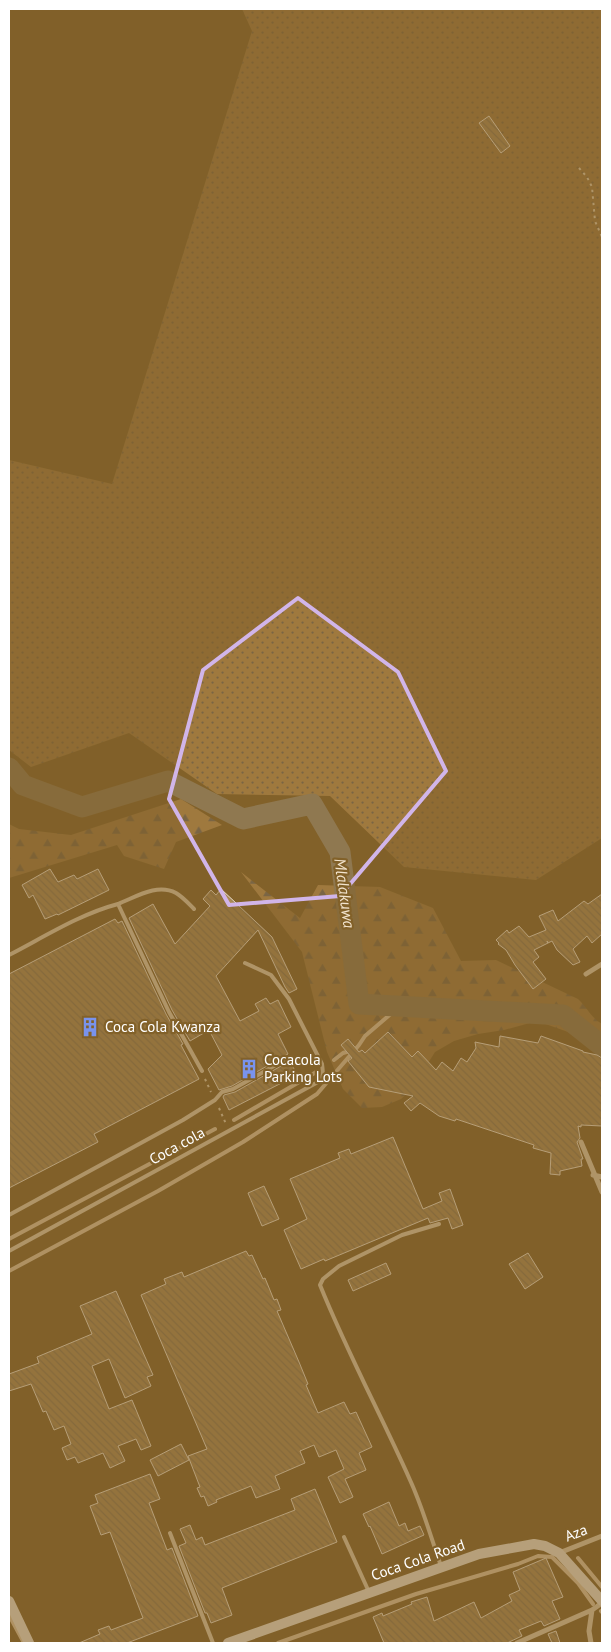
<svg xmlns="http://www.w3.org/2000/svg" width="611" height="1652" font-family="'PT Sans',sans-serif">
<defs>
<pattern id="grass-dots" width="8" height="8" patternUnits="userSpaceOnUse" patternTransform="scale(1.25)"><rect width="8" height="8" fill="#9f793e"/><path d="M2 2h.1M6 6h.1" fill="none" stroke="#7a6544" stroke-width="1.8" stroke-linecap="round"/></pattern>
<pattern id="forest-firs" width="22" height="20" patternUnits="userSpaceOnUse" patternTransform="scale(1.25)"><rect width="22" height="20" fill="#9f793e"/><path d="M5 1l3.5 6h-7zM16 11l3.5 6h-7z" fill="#7a6544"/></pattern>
<pattern id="building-back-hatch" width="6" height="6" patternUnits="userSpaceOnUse" patternTransform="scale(1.25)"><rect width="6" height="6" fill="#ac8b56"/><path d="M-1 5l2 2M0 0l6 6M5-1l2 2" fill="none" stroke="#8a7552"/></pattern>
</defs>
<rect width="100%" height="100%" fill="#826129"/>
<path fill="url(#grass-dots)" d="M242 9H602V838L536 880 404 867 330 796 217 794 129 733 31 767 9 750V460L112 484 252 31Z"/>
<path fill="url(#forest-firs)" d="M181 799 222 825 176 842 164 869 124 856 117 845 9 878V824L19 829 71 835Z
M241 872 300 918 318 885 380 887 433 908 461 961 496 960 578 999C588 1008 590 1017 602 1024V1051L571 1033 537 1021 504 1030 478 1034 454 1041 435 1052 411 1090 401 1099 382 1107 362 1108 343 1089 327 1052 302 952Z"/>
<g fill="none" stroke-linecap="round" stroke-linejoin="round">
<path stroke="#e6cda7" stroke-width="4" d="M334 1060 343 1053 350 1051
M234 1120 318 1071
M9 1239 215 1129
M9 1271 158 1191 243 1142 317 1094 359 1045 365 1036 400 1006
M578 1558 602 1587
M601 1611 602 1612
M9 1615 23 1641
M278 1643 416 1594 518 1564 538 1556 552 1557 578 1583 593 1604"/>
<path stroke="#8f7850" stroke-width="21" d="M9 768 23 785 82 807 168 781 243 819 312 804 340 852 359 1004 563 1015 602 1046"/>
</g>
<path fill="url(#building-back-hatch)" stroke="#f5e8d5" d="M489 116 510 146 501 153 479 123Z
M50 869 58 882 74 875 77 879 98 869 109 890 58 915 57 914 45 919 33 895 29 898 22 885Z
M221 889 272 937 297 989 289 993 285 987 258 930 216 976 240 1021 259 1011 255 1004 266 998 270 1004 278 1000 291 1027 278 1034 288 1054 232 1086 219 1090 208 1069 222 1055 209 1030 190 1041 172 1010 129 918 153 904 175 944 210 906 203 899 211 890 216 895Z
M602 894V934L592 943 587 936 573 949 580 962 573 965 557 950 552 941 548 943 547 941 548 943 534 950 539 957 533 962 546 979 533 989 515 965 506 950 498 944 499 943 496 940 507 930 509 933 519 926 529 937 546 930 539 916 553 910 558 921 584 901 588 904Z
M115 919 118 923 122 921 166 1014 183 1044 181 1045 199 1079 94 1134 98 1142 9 1188V974Z
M388 1032 412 1057 418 1051 436 1070 442 1062 453 1071 461 1058 467 1062 476 1048 475 1042 499 1047 500 1036 538 1043 541 1036 583 1051V1052L597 1055 602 1058V1126L581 1125V1127L578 1126 580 1138 577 1142 583 1159H581L582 1166 560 1171V1175L550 1174 551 1153 533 1148 534 1145 456 1119 455 1121 439 1116 420 1103 411 1111 404 1103 413 1096 369 1087 348 1061 352 1058 341 1045 348 1039 359 1052 362 1050 365 1053Z
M290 1061 297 1075 229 1110 223 1097 224 1095 235 1092Z
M393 1137 423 1209 442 1201 439 1193 450 1189 463 1225 452 1229 448 1218 430 1223 428 1218 325 1261 324 1259 301 1269 284 1230 307 1219 290 1179 340 1158 338 1153 349 1149 351 1154Z
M264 1186 279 1219 262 1226 248 1193Z
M246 1251 249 1256 252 1255 263 1279 265 1278 274 1300 277 1299 281 1310 277 1311 299 1362 308 1384 306 1385 318 1413 344 1402 350 1414 356 1412 372 1447 359 1453 366 1470 345 1479 353 1497 340 1503 328 1477 344 1469 336 1450 319 1457 314 1445 300 1451 305 1463 275 1476 280 1489 256 1498 251 1486 216 1500 217 1502 208 1506 204 1496 201 1497 197 1488 200 1487 188 1456 207 1449 141 1295 166 1284 164 1279 182 1272 184 1277Z
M528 1253 543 1277 525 1289 509 1264Z
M386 1263 391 1274 353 1291 348 1280Z
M116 1291 153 1375 147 1377 151 1386 125 1398 109 1359 92 1366 109 1409 132 1400 151 1446 141 1450 136 1439 118 1446 125 1461 110 1468 103 1453 78 1463 75 1457 67 1460 62 1448 71 1444 64 1426 54 1430 46 1411 43 1412 31 1384 9 1391V1374L39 1363 37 1357 92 1334 80 1306Z
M181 1444 189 1460 158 1476 150 1460Z
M150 1474 160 1499 149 1503 167 1550 172 1548 198 1616 127 1643H79L100 1634 98 1630 109 1626 111 1630 143 1618 110 1532 101 1535 90 1506 98 1503 95 1495Z
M315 1489 337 1542 222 1588 232 1615 211 1623 207 1613H205L179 1546 186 1543 180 1529 190 1525 196 1540 202 1537 205 1545 295 1510 291 1499Z
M389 1502 399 1526 405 1523 408 1531 420 1526 424 1535 382 1554 370 1526 369 1527 363 1514Z
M546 1558 563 1597 552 1601 560 1619 544 1626 541 1621 519 1630 522 1636 507 1643H384L373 1617 382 1613 383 1616 412 1604 411 1602 427 1597 434 1621 474 1602 481 1618 512 1601 509 1595 520 1590 513 1572Z
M556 1631 560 1643H552L548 1634Z"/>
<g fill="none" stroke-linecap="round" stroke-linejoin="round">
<path stroke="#e6d2b2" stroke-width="2" stroke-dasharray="2.5 4" stroke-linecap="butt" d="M579 168 587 177 592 187 595 221 602 237
M205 1079 211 1092
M219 1108 226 1124"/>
<path stroke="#e6d2b2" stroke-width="4" d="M118 904C136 897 157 883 176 893 183 897 189 904 194 909
M9 955C44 937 80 914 118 904L169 1012 202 1071
M9 1215 183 1120 215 1100 222 1092 233 1089 290 1057
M439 1224 402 1235 339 1266 323 1279 320 1285C347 1352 381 1415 410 1480 423 1508 431 1538 441 1566
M9 1251 318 1082C324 1076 323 1072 322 1064L289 999 271 975 245 963
M170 1533 213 1643
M344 1537 369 1592"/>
<path stroke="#e6d2b2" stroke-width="5" d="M586 974 602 964
M581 1142 602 1192
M593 1175 602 1177
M559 1553 602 1536
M517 1643 592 1610 602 1603
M591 1643 589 1631 592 1610"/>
<path stroke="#f6ecdb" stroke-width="10" d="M9 1601 29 1643
M228 1643 479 1554 534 1544 545 1546 559 1553 602 1601"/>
</g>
<path d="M0 0H611V1652H0ZM298 598 398 672 446 771 340 896 229 905 169 799 203 670Z" fill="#826129" fill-opacity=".55" fill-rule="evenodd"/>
<path fill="none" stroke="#d1b5e9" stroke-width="4" stroke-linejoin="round" d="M298 598 398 672 446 771 340 896 229 905 169 799 203 670Z"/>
<defs>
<symbol id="building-bare" viewBox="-9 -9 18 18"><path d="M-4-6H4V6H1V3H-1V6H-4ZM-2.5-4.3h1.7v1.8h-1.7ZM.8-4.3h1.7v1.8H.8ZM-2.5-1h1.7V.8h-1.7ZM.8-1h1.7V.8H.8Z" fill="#7993ed" stroke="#826129" stroke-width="2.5" paint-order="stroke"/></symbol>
</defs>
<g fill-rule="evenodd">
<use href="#building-bare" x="76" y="1013" width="28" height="28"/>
<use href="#building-bare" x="235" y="1055" width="28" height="28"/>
</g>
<g text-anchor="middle" stroke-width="4.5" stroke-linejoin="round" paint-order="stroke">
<g font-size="15" fill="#fff" stroke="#826129" text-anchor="start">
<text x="105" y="1032">Coca Cola Kwanza</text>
<text x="264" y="1065">Cocacola<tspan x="264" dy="17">Parking Lots</tspan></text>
</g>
<g font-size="15" fill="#fff" stroke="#826129">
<text transform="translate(177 1146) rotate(-29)" y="5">Coca cola</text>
<text transform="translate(576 1533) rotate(-21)" y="5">Aza</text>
<text transform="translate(418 1560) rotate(-19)" y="5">Coca Cola Road</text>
</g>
<g font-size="16" font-style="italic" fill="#f2e4ce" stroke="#826129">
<text transform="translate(345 893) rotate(82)" y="6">Mlalakuwa</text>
</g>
</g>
<rect width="611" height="1652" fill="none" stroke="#ffffff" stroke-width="20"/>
</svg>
